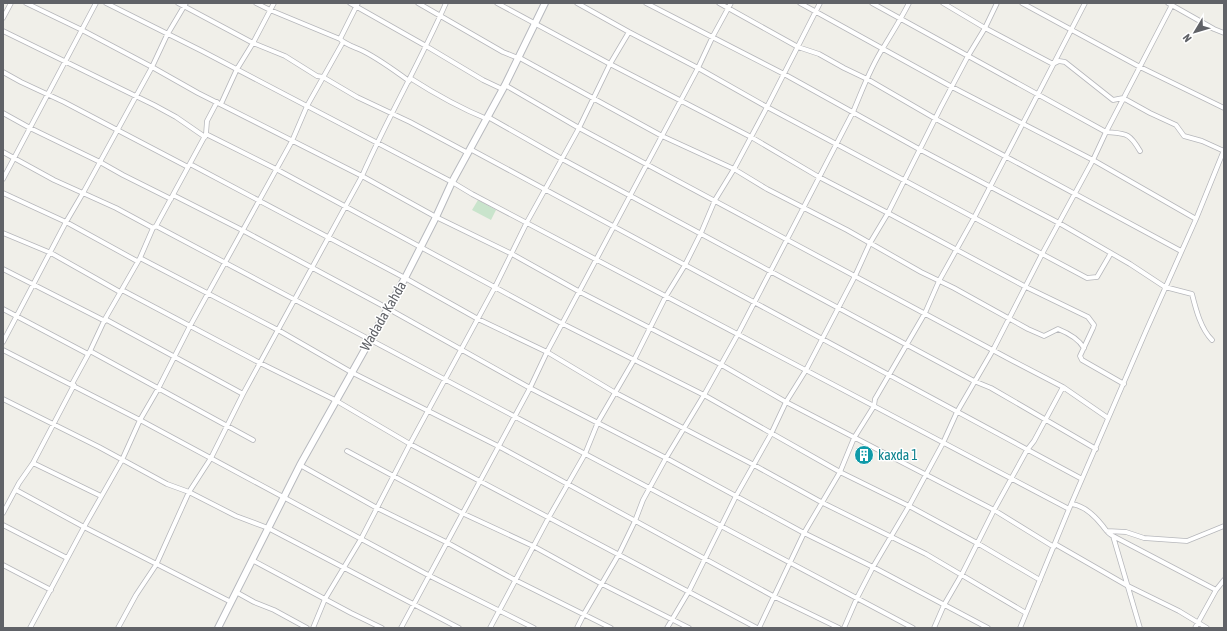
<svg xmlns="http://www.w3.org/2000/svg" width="1227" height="631" font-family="'Asap Condensed',sans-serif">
<rect width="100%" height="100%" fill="#f0efe9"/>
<path fill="#c9e4cc" d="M478 200 496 210 491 220 472 210Z"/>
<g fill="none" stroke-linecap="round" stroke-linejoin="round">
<defs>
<path id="minor" d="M26 3 82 30 152 67 198 93 362 176 436 217 512 254 580 292 720 364 786 402 994 510 1054 547
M106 3 202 51 452 182 472 194 1069 509
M178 3 253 43 285 56 317 76 323 77 357 97 410 122 468 153
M256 3 270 10 340 39C346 45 355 47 363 51 379 59 394 70 409 81
M350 3 426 46 483 80 502 89
M418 3 503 52 518 58
M497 3 610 64 751 137 819 177 888 213 1026 287 1088 317 1094 325 1093 328 1080 356 1082 360 1124 384
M577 3 629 32 698 68 767 107 1087 278 1097 277 1111 253
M646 3 784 74 919 149 1059 223 1130 264 1165 287 1192 294C1196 310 1201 329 1212 340
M719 3 798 47 819 54 844 68 867 79 936 119 1181 251
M800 3 952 87 1093 160 1196 219
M872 3 1106 132C1126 134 1129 132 1140 151
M943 3 985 28 1053 64 1059 61 1065 62 1113 100 1123 98 1150 113 1176 125 1184 136 1202 141 1224 151
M1022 3 1140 67 1224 108
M1168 3 1214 29 1224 33
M3 18 11 3
M3 31 154 105 176 117 205 137
M340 39 358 3
M518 57 662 136 734 169 767 189 847 230 921 272 954 288 1028 329 1044 336 1058 329C1068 333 1078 338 1084 348
M3 72 21 82 64 102 188 167
M410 78C435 94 460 108 487 119
M505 85 579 128 1013 361 1063 387 1108 418
M217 102 207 121 206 134 156 226 153 228 140 258 105 319 243 394
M221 104 237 69 253 43 274 3
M3 113 30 128 100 162 123 175 171 199
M488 117 562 159 974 381 991 388 1096 449
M206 134 276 169 563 324 704 395 840 472 909 506 977 543 1040 580
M470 149 1082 479
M3 152 54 180 116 208 153 228
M190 164 405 278 478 319 547 352 614 392 754 465 821 502 926 554 1026 613
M3 179 96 3
M3 193 66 222 137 261
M173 195 242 230 387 308 530 388 666 458 804 533 873 567 988 628
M156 226 913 628
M3 233 51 253 120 292
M140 258 278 330 351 372 498 446 773 596 839 628
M3 269 105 321
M122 290 260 363 335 400 410 444 757 628
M3 309 88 354
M3 342 66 222 83 193 152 67 167 35 186 3
M3 350 140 420 430 576 534 628
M90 351 253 440
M72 384 90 351 105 319
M3 399 99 447 167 484 189 492 236 516 268 528 459 628
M347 451 462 513 533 546 602 584 689 628
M33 463 101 496
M300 465 377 508 446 542 515 580 611 628
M16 490 84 527 231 602
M1072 504C1085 506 1094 515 1102 525 1106 530 1108 534 1113 536L1140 628
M3 513 19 483 33 463 74 385
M3 525 67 558
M1107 531 1126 532 1144 538 1187 541 1224 526
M1113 536 1216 590
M1055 544 1128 586 1179 611 1207 628
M252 560 351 613 382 628
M3 565 51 590
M236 592 254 602 274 610 307 628
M30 628 84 527 122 460 140 420 158 389 190 326 292 141 307 106 343 42
M118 628 136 595 156 565 189 492 211 458 243 394 362 176C388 117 420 62 446 3
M313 628 325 599 361 539 410 444 495 287 527 222 579 128 610 64 629 32
M401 628 530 388 547 352 698 68 713 36 731 3
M490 628 549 517 585 454 598 422 634 360 666 296 685 265 701 233 715 200 734 169 767 107 820 3
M577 628 584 614 619 554 635 521 643 500 666 458 704 395 738 334 853 112C862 91 870 68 883 48 892 33 901 19 909 3
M667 628 689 591 736 496 771 434 786 402 806 370 855 276 870 243 888 213 941 107 968 56 985 28 997 3
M759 628 804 533 840 472 854 438 874 406 875 399 925 313 939 281 974 218 1085 3
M844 628 857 598 873 567 909 506 943 443 957 412 993 350 1042 254 1093 160 1106 132 1173 3
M934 628 944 605 962 574 994 510 1027 450 1034 441 1063 387
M1020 628 1069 509 1146 331 1196 219 1224 150
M1195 628 1216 590 1224 580"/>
<path id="secondary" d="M218 628 300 465 405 278 436 217 452 182 505 85 545 3"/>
</defs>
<use href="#minor" stroke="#b6b7bb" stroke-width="5.5"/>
<use href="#secondary" stroke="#b7b9be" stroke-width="8"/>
<use href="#minor" stroke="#fff" stroke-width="4"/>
<use href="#secondary" stroke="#fff" stroke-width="6"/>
</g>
<defs>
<symbol id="building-disc" viewBox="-11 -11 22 22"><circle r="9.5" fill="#0f9aa8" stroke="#fff"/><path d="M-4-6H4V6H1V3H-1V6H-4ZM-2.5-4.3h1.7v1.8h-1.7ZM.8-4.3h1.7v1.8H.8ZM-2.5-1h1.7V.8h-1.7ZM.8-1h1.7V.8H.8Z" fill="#fff"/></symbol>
</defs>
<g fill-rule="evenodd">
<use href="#building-disc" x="853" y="444" width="22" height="22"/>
</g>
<g text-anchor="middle" stroke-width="3" stroke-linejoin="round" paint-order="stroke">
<g font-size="14" fill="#606267" stroke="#fff">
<text transform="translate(383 316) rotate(-60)" y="5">Wadada Kahda</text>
</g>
<g font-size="14" fill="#0d838f" stroke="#fff" text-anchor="start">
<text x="878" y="460">kaxda 1</text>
</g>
</g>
<rect width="1227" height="631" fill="none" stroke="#606267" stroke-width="8"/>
<g transform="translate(1195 32) rotate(232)" stroke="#ffffff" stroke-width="3" paint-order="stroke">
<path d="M0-3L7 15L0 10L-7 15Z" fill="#606267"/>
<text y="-6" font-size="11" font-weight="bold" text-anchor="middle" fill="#606267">N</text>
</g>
</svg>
